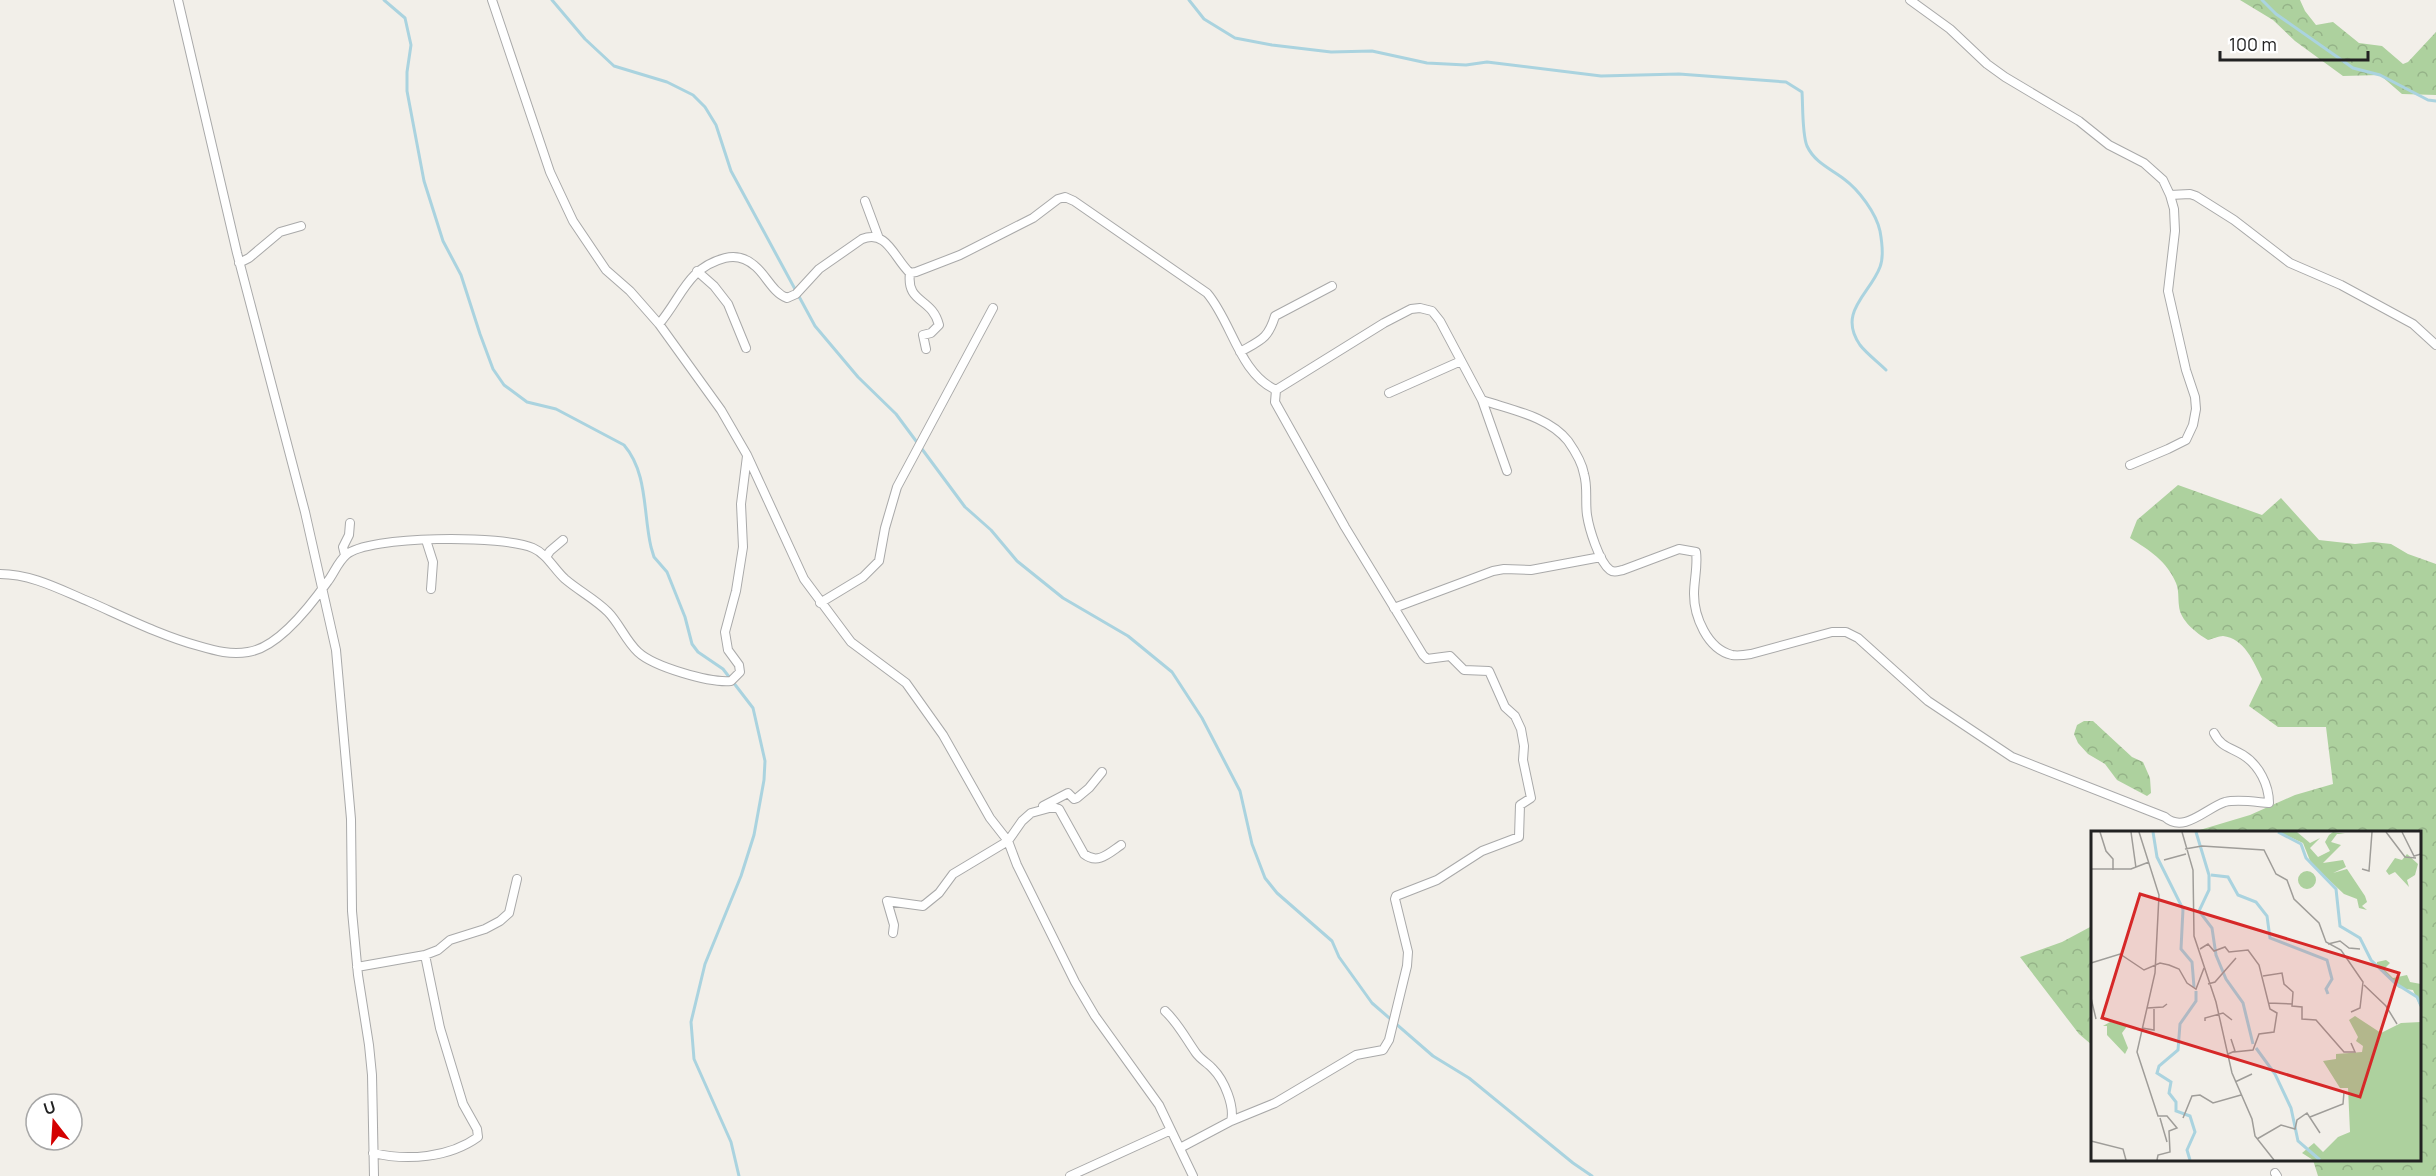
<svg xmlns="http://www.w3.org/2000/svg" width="2436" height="1176" font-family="Manrope,sans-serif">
<defs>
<pattern id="forest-crowns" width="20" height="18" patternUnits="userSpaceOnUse" patternTransform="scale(1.5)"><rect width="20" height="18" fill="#add19e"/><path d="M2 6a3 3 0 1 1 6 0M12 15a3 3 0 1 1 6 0" fill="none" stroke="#95b388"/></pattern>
</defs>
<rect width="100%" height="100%" fill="#f2efe9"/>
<path fill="url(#forest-crowns)" d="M2240 0H2300L2305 11 2316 25 2333 22 2359 43 2382 46 2403 64 2408 62 2436 32V95L2402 94 2380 75 2343 76 2295 41 2273 20Z
M2178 485 2262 515 2281 498 2319 540 2355 544 2373 542 2391 544 2408 554 2436 564V1176H2318L2313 1160H2420V832H2193L2250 815 2295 795 2333 784 2326 727H2278L2249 706 2262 679C2254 662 2244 638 2223 636 2219 636 2212 639 2208 640 2196 633 2180 620 2179 606 2178 598 2179 590 2176 583 2167 561 2149 550 2130 538L2137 520Z
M2084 721H2093L2132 757 2143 762 2150 778 2151 793 2147 796 2117 780 2105 764 2088 754 2078 743 2074 734 2077 725Z
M2092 926V1045L2079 1034 2020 957 2062 942Z"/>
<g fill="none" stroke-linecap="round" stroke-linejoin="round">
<path stroke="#aad3df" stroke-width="3" d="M384 0 405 18 411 45 407 72V91L424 181 443 241 461 275 480 334 493 369 504 385 527 402 556 409 624 445C648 473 643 513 651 547L654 557 667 572 685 617 692 644 698 652 723 669 753 708 765 761 764 780 754 835 741 876 705 964 691 1022 694 1059 731 1142 739 1176
M552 0 585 39 614 66 667 82 693 95 705 107 716 125 731 171 815 326 858 377 896 414 965 507 991 530 1017 561 1063 598 1128 636 1172 672 1202 718 1240 791 1252 844 1265 878 1277 893 1332 941 1339 957 1372 1003 1433 1056 1469 1078 1573 1163 1592 1176
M1189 0 1204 19 1235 38 1272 45 1331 52 1372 51 1427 63 1466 65 1487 62 1601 76 1679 74 1786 82 1802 92C1803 106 1802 134 1807 146 1815 163 1831 169 1844 179 1859 190 1876 213 1880 231 1882 242 1884 257 1880 267 1870 294 1837 312 1860 345 1867 354 1878 362 1886 370
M2262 0 2276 14 2353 68 2380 75 2428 100 2436 101"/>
<defs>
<path id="minor" d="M178 0 237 253 305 512 336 650 351 819 352 911 358 975 369 1045 372 1075 374 1176
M492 0 550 172 573 221 606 270 630 291 659 324 721 410 747 455 804 579 851 642 906 683 943 735 990 818 1008 841 1017 865 1075 982 1095 1016 1159 1105 1193 1176
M1910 0 1950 29 1987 64 2005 77 2079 121 2109 145 2144 163 2163 180 2170 195 2174 209 2175 231 2168 291 2186 370 2195 397 2196 409 2193 425 2186 440 2168 449 2130 465
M2170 195 2190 194 2196 196 2234 220 2290 263 2341 285 2413 324 2436 345
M865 201 878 236
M239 263 249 258 280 232 301 226
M697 271 714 286 728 304 746 348
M910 273C906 304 932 297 939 325L931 333 923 335 926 349
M659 324C682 297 687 268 725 258 737 255 746 258 755 266 766 275 773 293 787 298L796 294 819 269 862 239C887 229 894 258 910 273L916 272 960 255 1033 218 1058 199 1065 197 1074 201 1207 293C1232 322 1239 373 1276 390L1275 402 1345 527 1423 655 1427 659 1450 656 1464 670 1489 671 1505 707 1515 716 1521 729 1524 746 1523 760 1531 798 1520 805 1519 837 1482 851 1437 880 1396 896 1395 899 1408 952 1407 966 1389 1040 1383 1050 1356 1055 1275 1103 1231 1121
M1240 352C1261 340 1268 339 1275 316L1332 286
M1276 390 1384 323 1411 309 1420 308 1432 311 1440 321 1482 400C1511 410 1548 416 1568 441 1575 451 1582 462 1584 474 1588 487 1585 501 1587 515 1589 528 1599 562 1610 570 1614 573 1618 571 1623 570L1679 549 1696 552C1698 566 1694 580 1694 594 1694 616 1707 649 1732 655 1738 656 1745 655 1751 654L1832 632H1846L1858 638 1928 701 2012 757 2165 817C2184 834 2206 808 2225 802 2238 799 2256 802 2269 803 2269 785 2259 765 2243 755 2230 747 2221 747 2214 733
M1389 393 1461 361
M1482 400 1507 471
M426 540 433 562 431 589
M345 555 343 547 349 535 350 523
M546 557 550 551 563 540
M0 574C32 574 61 590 90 602 126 618 162 636 199 646 216 651 231 655 248 652 278 648 311 605 328 581 334 573 338 562 346 555 368 535 505 535 533 548 547 554 554 569 565 579 579 591 595 599 608 612 619 623 626 641 638 652 654 667 710 683 731 681L740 672 739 665 728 650 725 632 736 591 743 547 741 504 747 456
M820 603 863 577 879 561 885 528 897 487 993 308
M1394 608 1493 571 1504 569 1531 570 1601 557
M1043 806 1068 793 1074 799 1077 798 1089 788 1102 772
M893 933 894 925 887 901 923 906 939 893 953 874 1008 841 1022 821 1031 813 1053 807 1059 809 1084 854C1098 865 1109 853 1121 845
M357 967 425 955 438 950 450 940 485 929 500 921 509 913 517 879
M1165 1011C1178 1023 1186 1039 1196 1053 1201 1060 1208 1063 1213 1069 1224 1080 1235 1106 1231 1121L1180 1148
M373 1153C407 1161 449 1158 478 1137L477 1129 463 1104 440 1028 425 955
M2275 1173 2277 1176
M1070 1176 1171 1130"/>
</defs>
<use href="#minor" stroke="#a9a9a9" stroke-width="10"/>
<use href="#minor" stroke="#fff" stroke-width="8"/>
</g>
<g transform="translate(2091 831)">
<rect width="330" height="330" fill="#f2efe9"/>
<path d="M188 1H206L219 12 229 7 219 17 227 26 239 20 234 11 238 4 242 1 254 3H246L240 11 250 14 232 32 252 29 255 36 242 42 256 38 274 65 276 71 271 75 276 79 268 77 266 68 253 63 220 32 212 12ZM316 23 327 33 324 44 316 49 318 56 304 41 298 44 295 40 304 27 311 29ZM207 49a9 9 0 1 1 18 0a9 9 0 1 1-18 0ZM295 129 299 132 293 138 302 147 316 144 319 151 330 153V178L322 159 308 157 286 135V131ZM264 185 290 202 310 192 330 191V329H222L211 322 223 312 232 321 247 306 259 301 257 257H249L232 230 245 228V223L271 221 272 215 265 210 267 206 258 189ZM19 191 37 194 31 202 37 217 34 223 16 204V195H12Z" fill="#add19e"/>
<path fill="none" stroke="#aad3df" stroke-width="3" d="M62 1 66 26 92 78 90 118 101 131 103 156M105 1 118 44V59L108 80 121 97 125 124 135 148 152 172 162 213M187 1 210 13 215 27 245 58 249 95 269 107 280 129 304 152 326 166 330 175M120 44 137 46 147 64 165 71 176 85 179 107 236 129 241 148 235 158 237 163M165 217 184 243 200 277 207 310 229 329M99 329 96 319 104 301 99 285 85 280V271L78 262 80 251 66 242 68 235 87 219 89 193 105 170V160"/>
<path fill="none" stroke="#9f9d99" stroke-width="1.5" d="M9 1 15 20 22 28V39M40 1 45 37M48 1 68 64 64 142 46 221 67 285H76L86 297 78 300 79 321 67 324 66 329M91 1 102 39 103 105 125 171 141 242 161 288 164 305 183 329M295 1 314 26 325 27M311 1 323 25 330 23M94 18 111 15 173 19 185 43 196 49 203 68 228 92 235 111 250 119 272 151 269 177 260 181M73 29 95 23M0 38H40L58 31M271 38 278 40 281 1M237 113 249 110 258 117 269 118M109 118 117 113 123 120 134 116 138 121 157 119 168 134 179 178 186 182 183 201 168 203 162 219 143 221M0 132 29 123 53 139 69 132 78 134 88 138 96 152 105 158 113 137M172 145 191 142 193 153 202 161 201 175 211 176V188L225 189 253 221H264L260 212M117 153 124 151 145 127M273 154 295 175 306 193M0 167 5 188M177 172 201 173M56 177 72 176 76 173M114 190V187L132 182 141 189M51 197 63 199V178M137 223 144 220 140 208M144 251 161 243M219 286 252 273 253 261M69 287 76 311M92 287 101 265 109 264 122 272 150 264M166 308 190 294 204 298 206 289 216 282 229 302M0 310 32 318 35 329"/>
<path fill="#d62828" fill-opacity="0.15" stroke="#d62828" stroke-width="3" d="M49 63 308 142 269 266 11 187Z"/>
<rect width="330" height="330" fill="none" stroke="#222" stroke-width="3"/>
</g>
<g transform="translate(54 1122) rotate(343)"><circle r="28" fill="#ffffff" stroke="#a7a7a7" stroke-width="1.5"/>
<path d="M0-4.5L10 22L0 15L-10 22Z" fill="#d40000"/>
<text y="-9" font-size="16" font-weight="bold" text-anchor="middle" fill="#222222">U</text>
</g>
<path d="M2220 51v9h148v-9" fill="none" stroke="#222222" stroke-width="3"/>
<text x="2229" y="51" font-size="18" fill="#222222" stroke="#ffffff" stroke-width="4.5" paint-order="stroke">100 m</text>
</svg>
